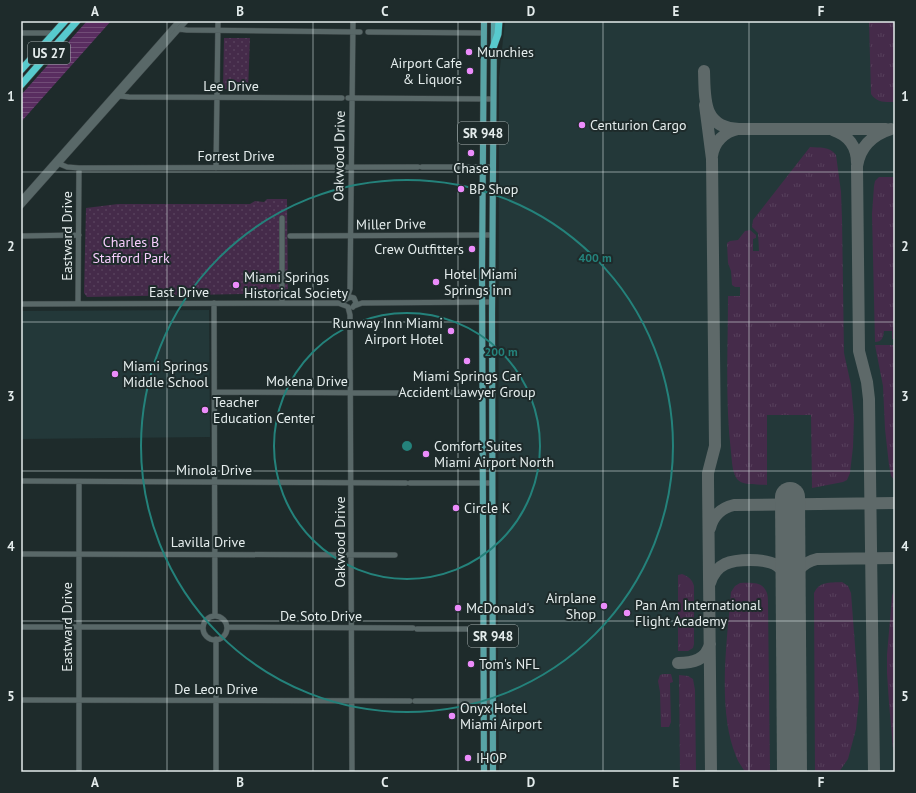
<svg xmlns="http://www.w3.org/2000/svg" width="916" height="793" font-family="'PT Sans',sans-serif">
<defs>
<pattern id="grass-tufts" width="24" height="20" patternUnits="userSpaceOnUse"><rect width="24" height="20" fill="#452b4a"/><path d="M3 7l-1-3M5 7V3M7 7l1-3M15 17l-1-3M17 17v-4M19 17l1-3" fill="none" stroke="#57405c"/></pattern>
<pattern id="park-dots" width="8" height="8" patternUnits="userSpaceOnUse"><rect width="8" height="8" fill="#452b4a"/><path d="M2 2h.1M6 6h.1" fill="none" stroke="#57405c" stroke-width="1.8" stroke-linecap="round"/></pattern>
<pattern id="water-rules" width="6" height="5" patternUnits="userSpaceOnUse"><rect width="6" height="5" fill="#592d60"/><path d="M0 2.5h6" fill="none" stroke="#714c77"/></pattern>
</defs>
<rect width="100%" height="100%" fill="#1e2b2b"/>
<path fill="#233839" d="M505 21H895V772H499L498 677 499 77Z
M209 310 210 437 21 439V311Z"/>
<path fill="url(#grass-tufts)" d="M869 21H895V102C885 102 877 103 871 94Z
M810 147C820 148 829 146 836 155L841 192 842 219 844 353 851 385 854 418 853 447 850 473 847 480 843 482 812 488 811 415H767V485C759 484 742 486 737 479 732 472 732 461 731 452 725 401 728 348 728 296H740V287H735L732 285 731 271 728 263 727 243 730 241 738 240 745 231 750 230 756 235V238L753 239V251H759L758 233 752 227 753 220Z
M879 177H895V339H892V331H884C883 338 882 342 875 342L872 214 874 186 875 181Z
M875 345H895V481L891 476 889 465 885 429 883 386Z
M682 574C689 577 692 579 694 586V644L693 648 688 651H678V575Z
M842 582 848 586 851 593 859 698 856 729 848 759 839 772H815L814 593C820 581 829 583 842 582Z
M740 583C748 583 762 581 766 591 768 594 768 600 768 603L770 772H745C742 767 738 762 736 756 717 710 727 641 731 592L735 586Z
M895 587V752L893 749 889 703 887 673V655L892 596Z
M663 674H671L673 682 670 683 671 722 669 727H661L660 692 658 681 660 675Z
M679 675 688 676 693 679 695 690 696 772H680Z"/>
<path fill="url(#park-dots)" d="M224 38H250L248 90 223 89Z
M267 199H287L288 293 87 297 84 293 86 208 118 204H250L255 201 264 202Z"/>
<path fill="url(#water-rules)" d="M87 21H111L21 122V95Z"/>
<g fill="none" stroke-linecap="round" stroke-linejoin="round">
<path stroke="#5e6969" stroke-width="12" d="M704 71C705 98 702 128 739 129H886
M705 105 712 159 715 446 708 473V480L711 772
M833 130C848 135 857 147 857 163
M712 156C714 142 724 132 738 129
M710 528C713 516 721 508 734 505L895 503
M710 583C716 563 731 560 750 560 772 560 787 565 790 590
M790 593C793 576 799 563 817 559L895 558
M678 663C693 663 706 660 710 644
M874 772 869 399 867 382 859 351 857 166C860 147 872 135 891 129"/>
<path stroke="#5e6969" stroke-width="30" d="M790 497 792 772"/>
<defs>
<path id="minor" d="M178 29 187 30 360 32
M368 32 484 33
M21 33H54
M120 96 129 97 342 98
M348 98 493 99
M55 162 67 167 79 168 418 167
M422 167H492
M216 168 218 21
M21 200 179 21
M21 206 186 21
M282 218V303
M21 236 79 235
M290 236 492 235
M347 298 350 289 353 21
M345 300 350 297 354 298 356 303 353 307
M214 303 215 616
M21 304 338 303 346 306
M78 304 79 168
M354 306 362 303 492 302
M348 307 350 315 352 772
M215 392 398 393
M405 393 492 392
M21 481 406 483
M79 482V772
M410 483H492
M21 554 395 555
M203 628a12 12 0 1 1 24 0a12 12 0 1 1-24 0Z
M21 627H203
M228 627 413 628
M417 629H483
M216 639V772
M21 700 410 701
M415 701H493"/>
<path id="major" d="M484 772 482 272 484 21
M493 772 492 315 494 21"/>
<path id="highway" d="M493 48 498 34 499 21
M21 70 65 21
M21 85 77 21"/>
</defs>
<use href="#minor" stroke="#3d4748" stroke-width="6"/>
<use href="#major" stroke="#3d4748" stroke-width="7"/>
<use href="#highway" stroke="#3d4748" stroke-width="8"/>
<use href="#minor" stroke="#596868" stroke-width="5"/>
<use href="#major" stroke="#58a3a5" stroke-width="6"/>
<use href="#highway" stroke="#57cacd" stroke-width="7"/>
</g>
<path fill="none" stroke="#e4ecec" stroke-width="1" stroke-opacity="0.55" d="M167 21V772M313 21V772M458 21V772M603 21V772M749 21V772M21 172H895M21 322H895M21 471H895M21 621H895"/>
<g fill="none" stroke="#24827b" stroke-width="2">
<circle cx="407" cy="446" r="133"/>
<circle cx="407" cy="446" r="266"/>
</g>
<g fill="#ec8cfb" stroke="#1e2b2b" stroke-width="1.5">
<circle cx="469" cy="52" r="4"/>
<circle cx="470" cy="71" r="4"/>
<circle cx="582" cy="125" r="4"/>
<circle cx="471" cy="153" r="4"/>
<circle cx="461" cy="189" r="4"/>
<circle cx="472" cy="249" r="4"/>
<circle cx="436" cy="282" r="4"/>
<circle cx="236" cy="285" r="4"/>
<circle cx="451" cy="331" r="4"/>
<circle cx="467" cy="361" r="4"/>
<circle cx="115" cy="374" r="4"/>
<circle cx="205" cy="410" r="4"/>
<circle cx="426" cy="454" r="4"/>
<circle cx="456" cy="508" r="4"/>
<circle cx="604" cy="606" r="4"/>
<circle cx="458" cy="608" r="4"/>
<circle cx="627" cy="613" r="4"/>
<circle cx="471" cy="664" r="4"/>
<circle cx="452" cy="716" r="4"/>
<circle cx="468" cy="758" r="4"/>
</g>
<g text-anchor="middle" stroke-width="4" stroke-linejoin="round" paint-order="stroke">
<g fill="#1e2b2b" stroke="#a9b2b2" stroke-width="1">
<rect x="28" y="42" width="42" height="22" rx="3"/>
<rect x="458" y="122" width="50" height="22" rx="3"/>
<rect x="468" y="625" width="50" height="22" rx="3"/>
</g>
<g font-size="13" font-weight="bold" fill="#e4ecec">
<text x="49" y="58">US 27</text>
<text x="483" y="138">SR 948</text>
<text x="493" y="641">SR 948</text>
</g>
<g font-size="14" fill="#e4ecec" stroke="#1e2b2b" text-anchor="start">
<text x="477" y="57">Munchies</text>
<text x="462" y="68" text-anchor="end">Airport Cafe<tspan x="462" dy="16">&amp; Liquors</tspan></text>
<text x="590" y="130">Centurion Cargo</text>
<text x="471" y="173" text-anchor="middle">Chase</text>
<text x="469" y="194">BP Shop</text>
<text x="464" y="254" text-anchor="end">Crew Outfitters</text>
<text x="444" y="279">Hotel Miami<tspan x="444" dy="16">Springs inn</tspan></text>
<text x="244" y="282">Miami Springs<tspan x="244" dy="16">Historical Society</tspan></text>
<text x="443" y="328" text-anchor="end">Runway Inn Miami<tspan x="443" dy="16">Airport Hotel</tspan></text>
<text x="123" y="371">Miami Springs<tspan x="123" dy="16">Middle School</tspan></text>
<text x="467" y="381" text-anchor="middle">Miami Springs Car<tspan x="467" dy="16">Accident Lawyer Group</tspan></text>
<text x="213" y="407">Teacher<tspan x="213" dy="16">Education Center</tspan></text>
<text x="434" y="451">Comfort Suites<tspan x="434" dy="16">Miami Airport North</tspan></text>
<text x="464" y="513">Circle K</text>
<text x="596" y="603" text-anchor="end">Airplane<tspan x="596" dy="16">Shop</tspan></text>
<text x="635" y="610">Pan Am International<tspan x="635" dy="16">Flight Academy</tspan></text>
<text x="466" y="613">McDonald's</text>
<text x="479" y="669">Tom's NFL</text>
<text x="460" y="713">Onyx Hotel<tspan x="460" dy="16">Miami Airport</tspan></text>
<text x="476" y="763">IHOP</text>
</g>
<g font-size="14" fill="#e4ecec" stroke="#1e2b2b">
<text x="231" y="91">Lee Drive</text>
<text x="236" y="161">Forrest Drive</text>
<text transform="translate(339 156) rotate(-89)" y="5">Oakwood Drive</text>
<text transform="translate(391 224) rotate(-1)" y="5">Miller Drive</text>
<text transform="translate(67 236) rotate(-90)" y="5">Eastward Drive</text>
<text x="179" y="297">East Drive</text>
<text x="307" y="386">Mokena Drive</text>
<text x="214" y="475">Minola Drive</text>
<text x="208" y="547">Lavilla Drive</text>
<text transform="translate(340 542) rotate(-90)" y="5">Oakwood Drive</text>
<text x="321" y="621">De Soto Drive</text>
<text transform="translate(67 627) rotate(-90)" y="5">Eastward Drive</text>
<text x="216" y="694">De Leon Drive</text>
</g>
<g font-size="14" fill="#f7cdfd" stroke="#1e2b2b">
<text x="131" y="247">Charles B<tspan x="131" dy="16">Stafford Park</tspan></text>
</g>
</g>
<circle cx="407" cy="446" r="6" fill="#24827b" stroke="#1e2b2b" stroke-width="2"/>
<g font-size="12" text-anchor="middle" font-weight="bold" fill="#24827b" stroke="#1e2b2b" stroke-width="4" stroke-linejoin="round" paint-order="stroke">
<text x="595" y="262">400 m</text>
<text x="501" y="356">200 m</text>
</g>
<rect width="916" height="793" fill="none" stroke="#1e2b2b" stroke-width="44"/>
<rect x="22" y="22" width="872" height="749" fill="none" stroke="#e4ecec" stroke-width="1.5"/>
<g font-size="13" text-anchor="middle" font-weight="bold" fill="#e4ecec">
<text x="95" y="16">A</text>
<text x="240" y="16">B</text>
<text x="385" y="16">C</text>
<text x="531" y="16">D</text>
<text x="676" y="16">E</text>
<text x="821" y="16">F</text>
<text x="11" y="101">1</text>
<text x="905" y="101">1</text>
<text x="11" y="251">2</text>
<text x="905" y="251">2</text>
<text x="11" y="401">3</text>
<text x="905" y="401">3</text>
<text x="11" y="551">4</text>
<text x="905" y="551">4</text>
<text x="11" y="701">5</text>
<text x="905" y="701">5</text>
<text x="95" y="787">A</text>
<text x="240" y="787">B</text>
<text x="385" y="787">C</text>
<text x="531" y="787">D</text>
<text x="676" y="787">E</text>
<text x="821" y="787">F</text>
</g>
</svg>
